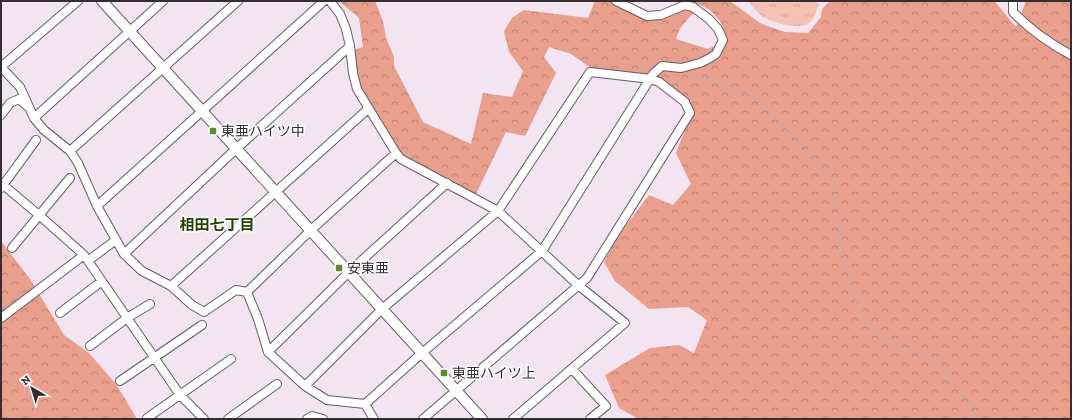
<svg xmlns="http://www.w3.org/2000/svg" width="1072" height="420" font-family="'Zilla Slab','Noto Sans JP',serif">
<defs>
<pattern id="grass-tufts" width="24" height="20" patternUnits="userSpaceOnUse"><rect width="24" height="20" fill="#f6c2b4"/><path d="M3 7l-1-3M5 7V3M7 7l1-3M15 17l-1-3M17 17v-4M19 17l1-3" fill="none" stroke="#d3a79b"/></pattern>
<pattern id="forest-crowns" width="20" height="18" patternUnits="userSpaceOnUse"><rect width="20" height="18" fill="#e99f8b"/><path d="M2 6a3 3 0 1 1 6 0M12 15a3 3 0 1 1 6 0" fill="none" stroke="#bd8272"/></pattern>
</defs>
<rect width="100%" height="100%" fill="#f2e5f1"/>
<path fill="url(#grass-tufts)" d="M748 1H816L819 4C816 11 815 19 809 23 799 31 773 22 763 17 758 13 752 6 748 1Z"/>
<path fill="url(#forest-crowns)" d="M339 1H375L383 21 386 38 394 57V66L423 122 471 144 483 93 512 97 523 71 509 52 504 31 512 18 524 10 588 18 595 1H610L645 19 687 8 694 12 680 28 676 39 708 49 721 43C723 38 724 32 723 27 720 19 710 9 703 6 697 4 693 4 687 1H730L760 23 770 27 785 32 808 33 821 17 822 9 830 1H996V3L1016 27 1026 1H1071V419H636L635 417 619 408 605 375 650 348 679 345 694 353 707 320 688 307 649 309 615 281 604 262 618 236 649 195 673 205 691 184 676 153 692 112 644 75 591 68 571 54 549 47 544 57 556 73 525 136 506 132 474 198 396 153 357 89 354 50 363 47 359 18Z
M1 241 30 279 64 335 89 353 116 384 137 419H1Z"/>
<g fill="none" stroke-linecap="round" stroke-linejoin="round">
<defs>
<path id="minor" d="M330 1 340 14 346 29 350 46 353 73 357 89 396 153 401 159 498 211 578 285 625 323 513 419
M1013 1V12C1030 30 1049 43 1071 55
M1 67 20 87 34 118 44 130 70 151 78 163 97 206 124 254 142 271 171 286 192 305 204 312 236 290 247 292 258 319 268 352 305 386 327 400 365 404 374 419
M1 67 78 1
M1 115 10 103 19 99 27 106
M34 118 163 1
M70 151 238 1
M1 183 39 215 84 255 180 395 204 419
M1 188 36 140
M97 206 324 1
M12 248 70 178
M124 254 236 149 350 46
M89 260 116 240
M171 286 368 109
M247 292 311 230 396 153
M60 313 102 281
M1 318 84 255
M90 346 127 318 150 304
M268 352 349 272 447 183
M572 369 606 406 590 419
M120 381 202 325
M305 386 382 309 498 211 590 72 651 79 659 82 685 102 690 113 587 278 423 419
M365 404 422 353 542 251 653 74 662 66 681 68 700 63 710 58 716 54 723 40 718 29 709 19 693 7 685 5 661 15 647 16 616 1
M147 418 231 359
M228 419 277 384
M307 419 312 416 323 419"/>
<path id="tertiary" d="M102 1 482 419"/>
</defs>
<use href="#minor" stroke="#675c66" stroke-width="10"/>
<use href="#tertiary" stroke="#675c66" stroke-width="12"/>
<path stroke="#b8aeb8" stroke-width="1.5" stroke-dasharray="3 3" stroke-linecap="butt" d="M688 76 714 80 753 97 806 147 834 184 840 243 854 297 873 328 888 341 925 355 948 377 980 419"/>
<use href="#minor" stroke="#fff" stroke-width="8"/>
<use href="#tertiary" stroke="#fff" stroke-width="10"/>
</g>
<g fill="#558f2c" stroke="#fff" stroke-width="1.5">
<rect x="209" y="127" width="8" height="8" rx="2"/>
<rect x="335" y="264" width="8" height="8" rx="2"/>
<rect x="440" y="369" width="8" height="8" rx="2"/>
</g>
<g text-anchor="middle" stroke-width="3" stroke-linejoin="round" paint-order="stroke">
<g font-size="14" fill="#322e32" stroke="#fff" text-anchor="start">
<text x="221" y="136">東亜ハイツ中</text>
<text x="347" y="273">安東亜</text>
<text x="452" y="378">東亜ハイツ上</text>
</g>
<g font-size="15" font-weight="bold" fill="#204400" stroke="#fff">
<text x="217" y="230">相田七丁目</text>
</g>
</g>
<rect width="1072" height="420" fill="none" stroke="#322e32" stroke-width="4"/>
<g transform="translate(32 388) rotate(322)" stroke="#ffffff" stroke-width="3" paint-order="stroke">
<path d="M0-3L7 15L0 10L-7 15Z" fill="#322e32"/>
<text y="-6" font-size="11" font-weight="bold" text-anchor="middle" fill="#322e32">N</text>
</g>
</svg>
